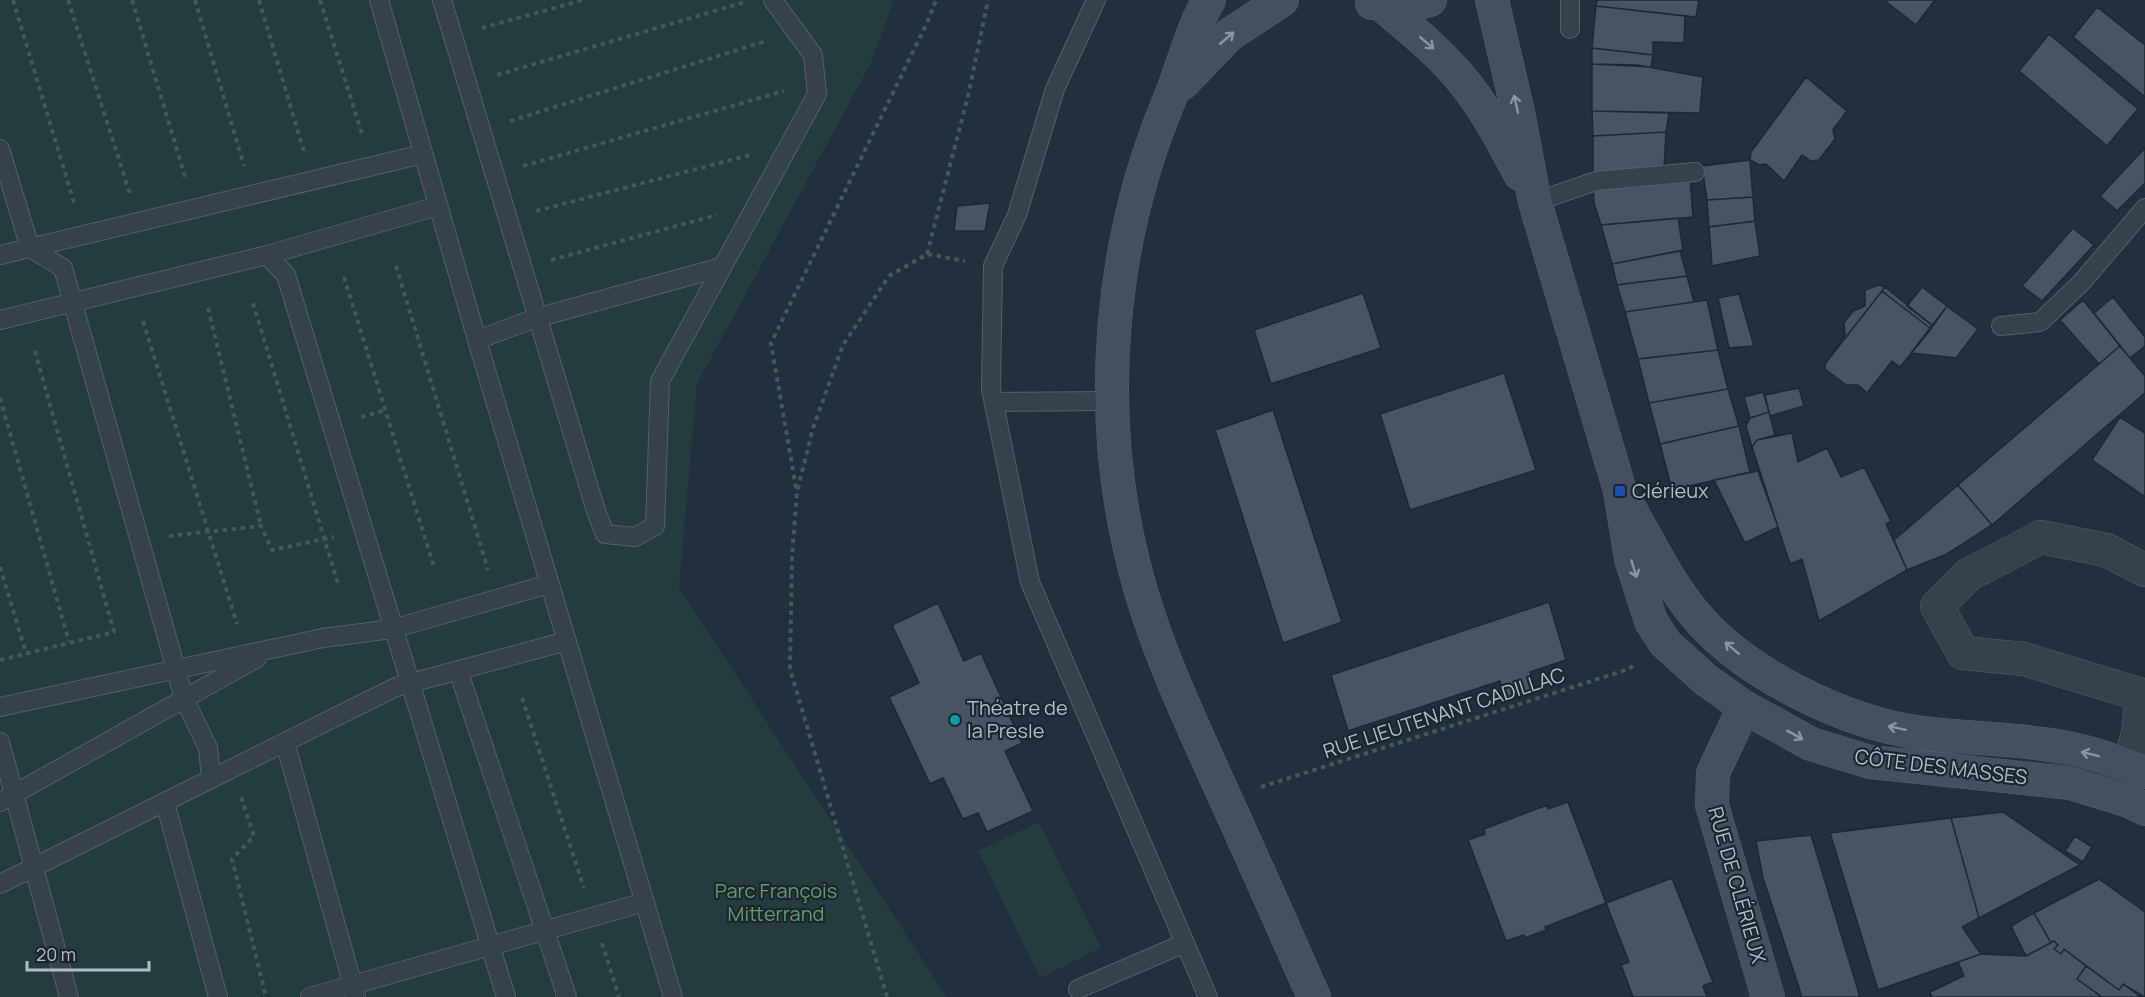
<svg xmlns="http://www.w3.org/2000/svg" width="2145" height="997" font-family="Manrope,sans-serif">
<rect width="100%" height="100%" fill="#222f3c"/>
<path fill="#243c3d" d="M0 0H894L871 63 697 384 679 588 947 997H0Z
M1039 822 1101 948 1040 978 978 851Z"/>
<path fill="#465463" stroke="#1d2833" stroke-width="1.5" d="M1597 0H1699L1696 17 1596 6Z
M1884 0H1935L1916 25Z
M1596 6 1685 16 1684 43 1653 42V55L1592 48Z
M2097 7 2145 45V97L2073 37Z
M2049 34 2138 109 2107 146 2019 71Z
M1592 48 1653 55 1651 67 1592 64Z
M1592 64 1637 65 1703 77 1700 113 1592 111Z
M1806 77 1847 111 1833 130 1835 139 1819 160 1811 161 1802 155 1784 181 1766 164 1759 165 1750 160 1751 152Z
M1592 111 1669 113 1666 132 1593 136Z
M1666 132 1664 169 1593 175V136Z
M2145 148V183L2117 211 2100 196Z
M1750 160 1753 197 1707 200 1702 166Z
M1690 178 1693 217 1601 225 1594 203 1593 187Z
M1753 197 1755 221 1709 227 1707 200Z
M990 203 985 231H954L957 206Z
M1678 218 1683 250 1612 264 1601 225Z
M1755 221 1760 256 1712 266 1709 227Z
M2073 228 2094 245 2042 301 2022 286Z
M1680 251 1687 276 1617 285 1612 264Z
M1687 276 1694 302 1625 312 1617 285Z
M1879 285 1885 287 1825 364 1845 335 1844 323 1853 311 1865 306V290Z
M1885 287 1933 326 1931 329 1882 291Z
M1922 287 1947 306 1933 326 1907 306Z
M1882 291 1931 329 1900 367 1892 361 1867 393 1858 385H1846L1825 369V364Z
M1363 293 1381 348 1271 384 1254 330Z
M1739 294 1754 346 1729 348 1718 298Z
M2113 297 2145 337V346L2130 358 2094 313Z
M1707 300 1718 350 1638 359 1625 312Z
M2083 300 2120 346 2099 364 2060 320Z
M1947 306 1978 329 1956 358 1911 353Z
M2120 346 2145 376V393L1992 525 1958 485Z
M1718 350 1728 389 1649 403 1638 359Z
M1504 373 1536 470 1410 510 1380 414Z
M1799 388 1804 406 1770 416 1765 395Z
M1728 389 1739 426 1660 444 1649 403Z
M1763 392 1769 412 1750 418 1744 397Z
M1273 410 1342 622 1283 643 1215 430Z
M1769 412 1775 435 1757 440 1752 447 1746 426 1750 418Z
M2120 417 2145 433V497L2092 460Z
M1739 426 1750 472 1672 490 1660 444Z
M1792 433 1798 462 1827 448 1841 477 1864 467 1891 521 1886 524 1907 570 1819 621 1802 559 1791 564 1788 558 1752 447 1757 440Z
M1758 471 1778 527 1745 543 1714 480Z
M1958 485 1992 525 1947 554 1907 570 1894 540Z
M1549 602 1566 660 1530 672 1535 691 1505 701 1500 681 1348 731 1331 675Z
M938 603 964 661 981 653 1022 743 1005 751 1033 811 987 832 978 813 963 819 943 778 930 784 889 697 919 683 892 625Z
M1568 802 1606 903 1545 927 1546 930 1525 938 1524 935 1506 941 1468 840 1485 834 1484 829 1547 805 1548 809Z
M2003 812 2080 865 1979 918 1951 818Z
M1951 818 1979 918 1962 927 1981 954 1878 990 1830 833Z
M1811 835 1860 997H1802L1763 878 1756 841Z
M2075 836 2092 847 2083 862 2065 851Z
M1672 878 1713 982 1703 986 1707 997H1633L1621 965 1629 962 1606 903Z
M2099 879 2145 912V997L2123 984 2119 990 2064 949 2061 954 2054 949 2058 945 2054 941 2051 943 2034 913Z
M2034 913 2051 943 2026 956 2011 926Z
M2054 941 2058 945 2054 949 2061 954 2064 949 2086 966 2077 979 2102 997H1932L1930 992 1964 976 1958 962 1981 954 2026 956Z
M2086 966 2119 990 2123 984 2141 997H2102L2077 979Z"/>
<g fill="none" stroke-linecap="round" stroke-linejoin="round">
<defs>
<path id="lane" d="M379 0 477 340 673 997
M442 0 596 511 605 534 635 537 655 526 660 381 817 94 813 55 773 0
M1096 0 1055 89 1017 215 993 266 991 389 1030 582 1208 997
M1570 0V29
M0 149 30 248 63 268 184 698 208 748 211 779 0 884
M1535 202 1596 181 1695 172
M0 255 423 154
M267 255 286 275 506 997
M0 320 267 255 438 206
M2001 326 2040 322 2081 283 2145 208
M477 340 536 318 722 267
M994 402 1112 401
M458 670 567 997
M0 707 323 638 392 629 549 584
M0 742 69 997
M285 742 356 997
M211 779 396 687 567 641
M0 802 257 658
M165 802 218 997
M1078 989 1185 943
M310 997 645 902"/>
<path id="street" d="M2067 773 2106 780 2126 776 2138 733 2142 695 2024 659 1963 653 1937 606 1968 575 2041 537 2106 550 2145 570"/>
<path id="secondary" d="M1209 0C1191 29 1182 71 1168 103 1110 243 1096 406 1131 553 1149 632 1184 707 1217 780 1250 852 1282 925 1314 997
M1492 0 1518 112 1535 202 1620 491 1631 559 1651 621 1665 643 1706 680 1744 707 1811 744 1870 762 2070 783 2126 800 2145 809
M1372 3 1411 5 1430 0
M1382 5C1412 30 1443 55 1467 86 1488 113 1504 144 1520 174
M1183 83 1229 35 1282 0
M1631 511C1651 546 1668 581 1693 612 1741 672 1846 724 1922 733 1968 739 2016 738 2062 747 2091 752 2118 762 2145 772
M1744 707 1713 773 1712 805 1768 997"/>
</defs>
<use href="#lane" stroke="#545f6a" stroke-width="20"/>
<use href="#street" stroke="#545f6a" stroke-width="34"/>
<use href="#secondary" stroke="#545f6a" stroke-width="34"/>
<path stroke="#42595a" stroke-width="4" stroke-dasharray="4.5 4.5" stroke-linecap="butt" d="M13 0 75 206
M68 0 130 194
M132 0 186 180
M195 0 244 166
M259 0 304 152
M320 0 363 137
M482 28 583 0
M497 75 745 2
M510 121 766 41
M523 166 784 91
M536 211 750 155
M927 254 968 96 988 0
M551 260 717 215
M396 266 488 570
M344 277 434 567
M253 303 338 584
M208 308 261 526
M143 321 237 624
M0 398 69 642
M361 417 385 410
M796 488 771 343 927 23 936 0
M169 536 261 526 272 550 334 537
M0 567 26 653
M0 660 114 632 34 348
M522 698 584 888
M1261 787 1629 669 1635 664
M241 797 254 836 232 859 266 997
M602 943 619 997
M887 997 790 669 792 556 797 492 813 428 843 345 889 276 927 254 965 261"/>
<use href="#lane" stroke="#36414c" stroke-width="18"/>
<use href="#street" stroke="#36414c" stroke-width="33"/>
<use href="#secondary" stroke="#445060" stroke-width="33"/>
</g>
<defs><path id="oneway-shaft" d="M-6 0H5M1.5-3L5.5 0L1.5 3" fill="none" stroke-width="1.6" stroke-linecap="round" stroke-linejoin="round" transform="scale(1.5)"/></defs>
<g stroke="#8b96a4">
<use href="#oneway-shaft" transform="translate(1227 38) rotate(-40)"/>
<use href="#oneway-shaft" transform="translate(1427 43) rotate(41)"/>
<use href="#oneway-shaft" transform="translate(1516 104) rotate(-103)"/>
<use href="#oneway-shaft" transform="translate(1634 569) rotate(73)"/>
<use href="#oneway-shaft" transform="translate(1732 648) rotate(-139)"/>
<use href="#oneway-shaft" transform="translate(1897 728) rotate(-168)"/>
<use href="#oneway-shaft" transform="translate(1795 735) rotate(29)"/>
<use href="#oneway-shaft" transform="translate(2090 754) rotate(-166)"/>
</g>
<rect fill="#1a4fb4" stroke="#1b2631" stroke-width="2" x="1614" y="485" width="12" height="12" rx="3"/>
<circle fill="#0f9aa8" stroke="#1b2631" stroke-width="2" cx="955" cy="720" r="6"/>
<g text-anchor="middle" stroke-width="4.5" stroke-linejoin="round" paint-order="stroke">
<g font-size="20" fill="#b1bcc8" stroke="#1b2631" text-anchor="start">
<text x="1632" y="498">Clérieux</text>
<text x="967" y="715">Théatre de<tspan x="967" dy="23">la Presle</tspan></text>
</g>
<g font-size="20" fill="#b1bcc8" stroke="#1b2631">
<text transform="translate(1444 713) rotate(-18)" y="7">RUE LIEUTENANT CADILLAC</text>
<text transform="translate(1941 767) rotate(7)" y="7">CÔTE DES MASSES</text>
<text transform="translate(1737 885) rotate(74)" y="7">RUE DE CLÉRIEUX</text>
</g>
<g font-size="20" fill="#679a70" stroke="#1b2631">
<text x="776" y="898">Parc François<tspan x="776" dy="23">Mitterrand</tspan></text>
</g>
</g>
<path d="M27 961v9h122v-9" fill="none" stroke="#b1bcc8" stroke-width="3"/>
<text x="36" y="961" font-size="18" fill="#b1bcc8" stroke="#1b2631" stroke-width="4.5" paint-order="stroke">20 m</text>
</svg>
